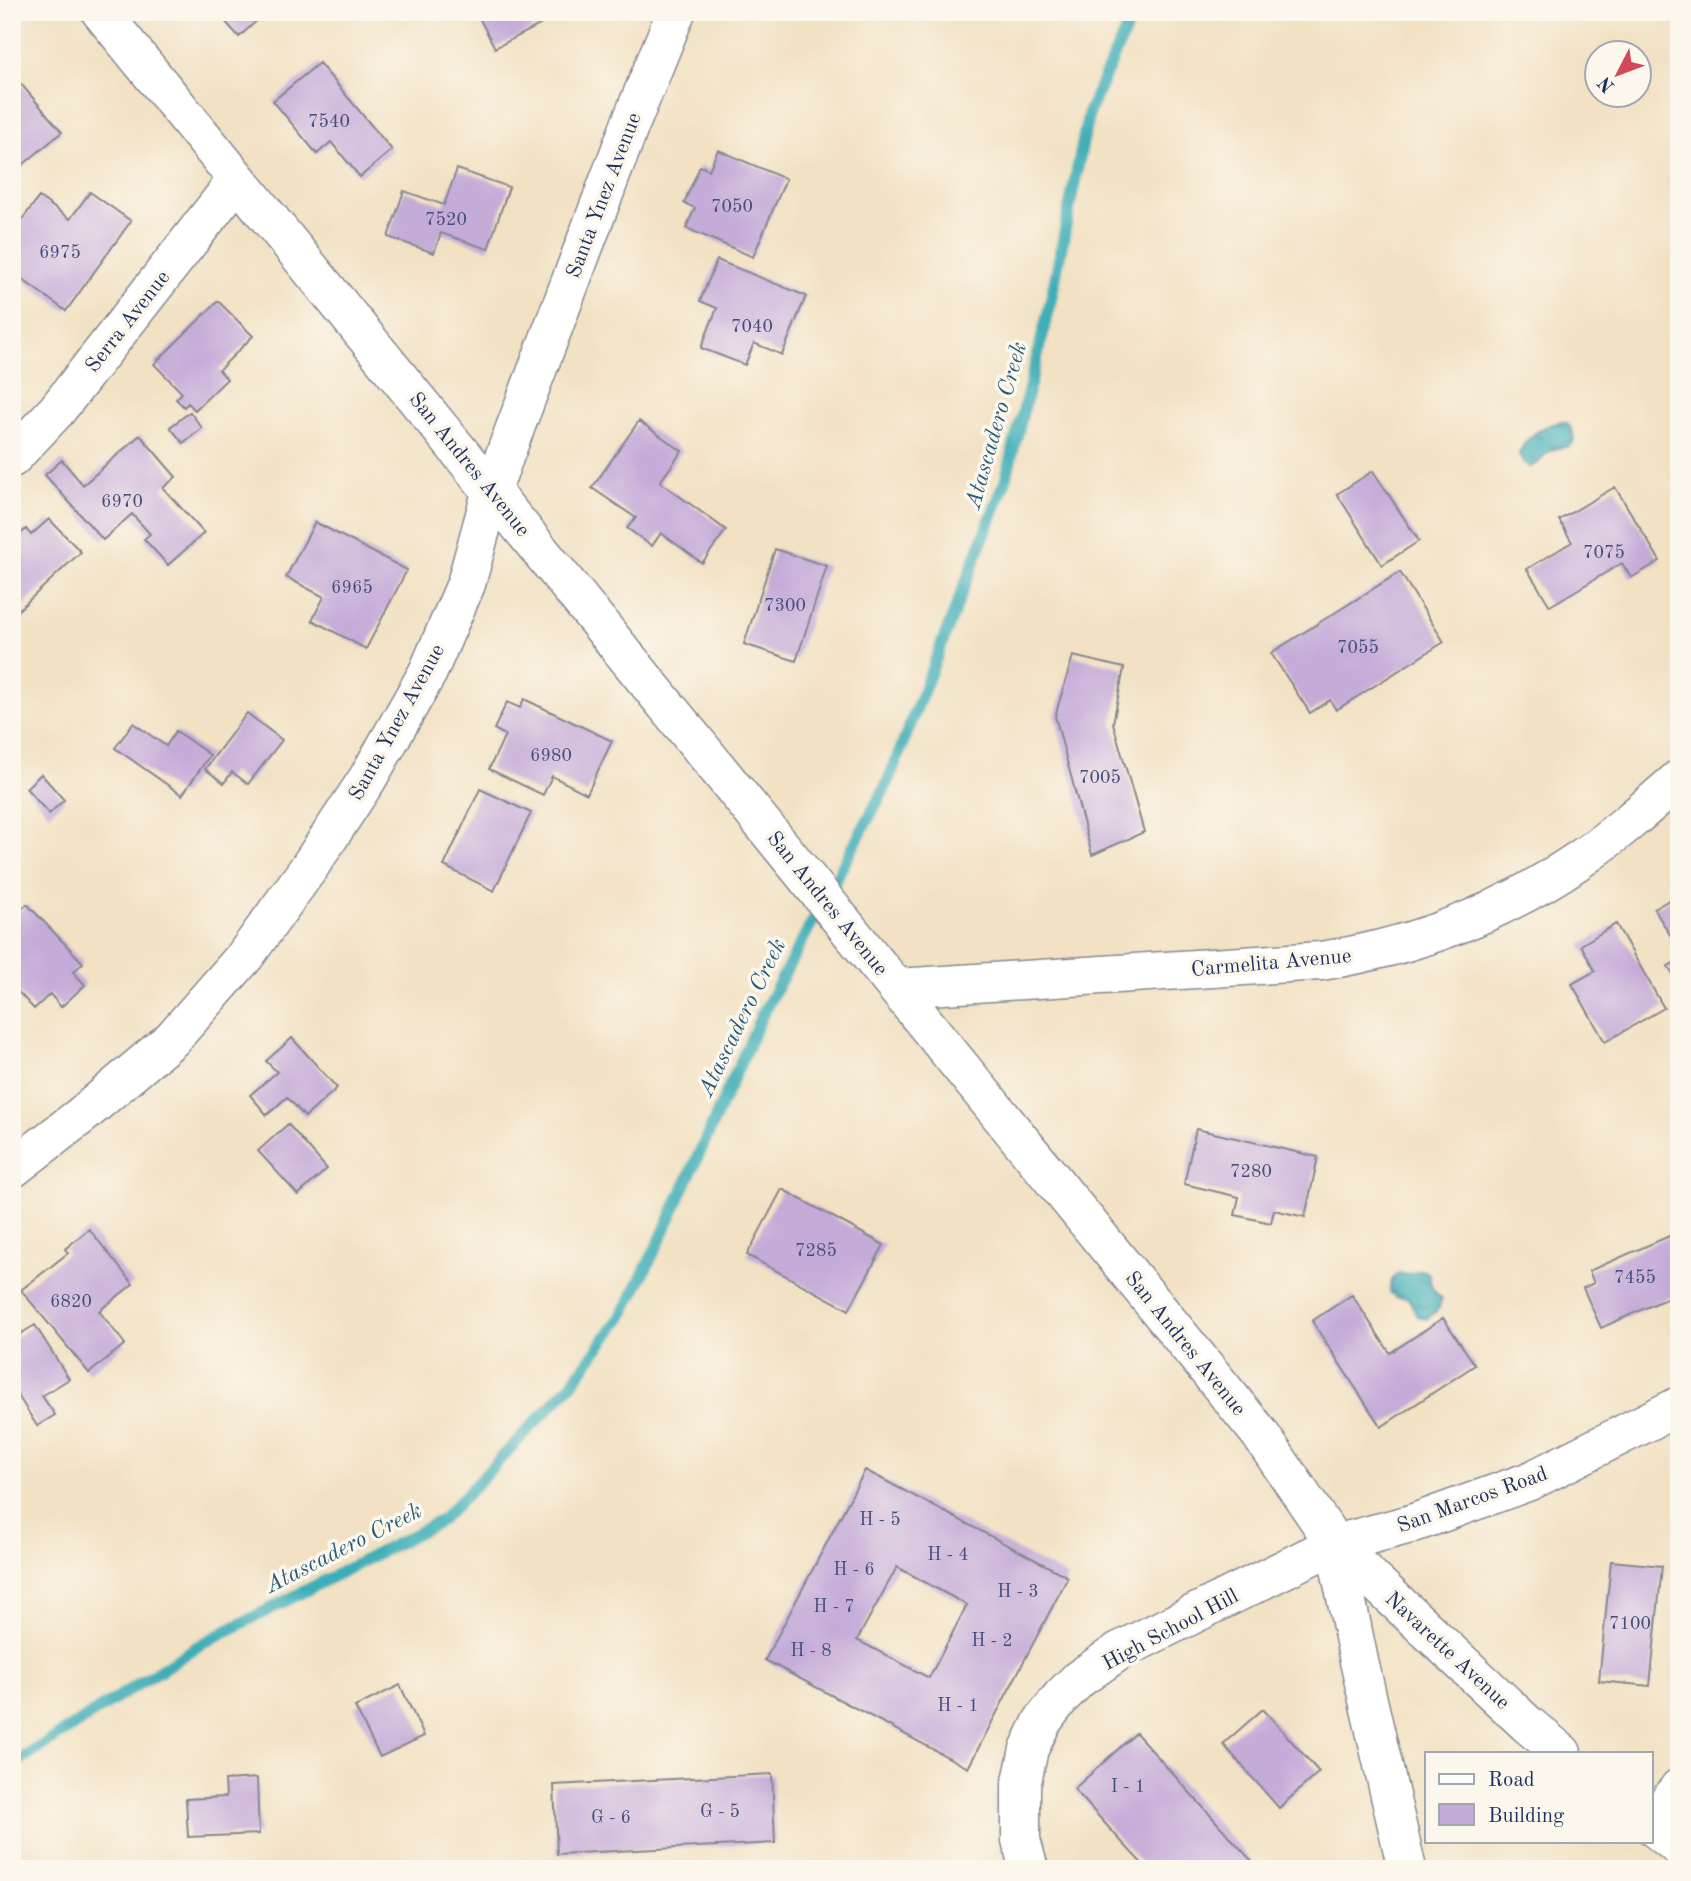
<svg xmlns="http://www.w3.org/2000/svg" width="1691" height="1881" font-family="'Old Standard TT',serif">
<defs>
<pattern id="water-ripples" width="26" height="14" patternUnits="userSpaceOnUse" patternTransform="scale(1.75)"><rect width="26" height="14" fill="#3cadb7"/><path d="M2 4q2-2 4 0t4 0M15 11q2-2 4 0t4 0" fill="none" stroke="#328d98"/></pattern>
</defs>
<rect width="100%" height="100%" fill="#fbf7ec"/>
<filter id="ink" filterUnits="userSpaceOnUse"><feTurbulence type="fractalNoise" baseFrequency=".0143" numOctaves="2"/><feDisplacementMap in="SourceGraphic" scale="14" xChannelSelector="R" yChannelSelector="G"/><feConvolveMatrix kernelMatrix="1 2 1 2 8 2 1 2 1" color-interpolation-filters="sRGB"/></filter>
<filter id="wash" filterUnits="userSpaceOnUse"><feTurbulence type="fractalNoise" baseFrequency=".00686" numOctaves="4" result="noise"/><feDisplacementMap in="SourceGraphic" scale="28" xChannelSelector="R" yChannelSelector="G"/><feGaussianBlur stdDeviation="1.57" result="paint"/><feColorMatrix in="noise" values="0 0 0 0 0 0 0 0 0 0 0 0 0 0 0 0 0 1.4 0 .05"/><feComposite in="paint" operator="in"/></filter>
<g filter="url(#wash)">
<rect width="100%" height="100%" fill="#f2e1c3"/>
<path fill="url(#water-ripples)" stroke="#2c6e8a" stroke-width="2" d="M1560 422 1567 423 1572 430 1574 440 1569 446C1563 448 1555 447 1550 451 1541 456 1541 464 1530 467L1523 462 1519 455C1524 437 1543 426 1560 422Z
M1422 1270 1428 1273 1432 1288 1442 1299C1439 1310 1435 1314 1425 1319L1418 1316 1408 1298 1396 1297 1390 1292C1390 1283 1391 1278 1400 1273L1407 1275Z"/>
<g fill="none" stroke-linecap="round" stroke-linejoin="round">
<path stroke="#3cadb7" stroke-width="12" d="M12 1765 198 1646 442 1520 570 1386 622 1316 660 1240 762 1015 887 784 1005 482 1048 314 1089 111 1134 12"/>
</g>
<g id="blocks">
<path fill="#c5abd8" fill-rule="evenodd" d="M217 12H266L239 37Z
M476 12H565L495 48Z
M319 63 392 150 360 177 331 142 317 154 273 101Z
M15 77 62 132 12 174V80Z
M718 150 786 179 753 257 686 228 695 208 684 203 700 166 709 170Z
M457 169 509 187 488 249 441 233 434 253 388 237 404 191 444 205Z
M90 192 131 221 66 311 12 272V233L39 197 70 219Z
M717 260 806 296 782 355 754 343 745 365 701 348 717 308 700 301Z
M218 301 253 336 219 370 227 379 195 410 188 403 184 407 176 399 182 393 154 364Z
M190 412 202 428 183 443 170 427Z
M639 421 682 451 660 482 726 530 702 563 661 533 652 546 627 528 636 518 592 488Z
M140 435 176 477 163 488 204 533 168 565 144 539 150 534 132 514 103 540 45 475 62 460 83 485Z
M1373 471 1419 541 1382 565 1337 494Z
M1615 487 1660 561 1631 578 1622 563 1550 606 1527 569 1572 542 1559 520Z
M49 519 81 552 12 616V542L26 529 31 535Z
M315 522 407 570 366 649 312 620 324 597 286 577Z
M775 549 827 566 796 661 744 644Z
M1400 572 1444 642 1336 710 1330 700 1310 713 1271 653Z
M1073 656 1124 668 1113 723 1144 832 1092 855 1055 716Z
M524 699 612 741 587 794 552 776 543 795 489 769 505 735 494 729 507 702 520 708Z
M247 713 282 740 248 784 232 772 224 783 205 769Z
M133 723 166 746 176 731 210 755 182 795 115 748Z
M41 774 64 800 49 814 26 788Z
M480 789 531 813 494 891 444 866Z
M1679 894V949L1654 909Z
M27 904 83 963 73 972 85 985 61 1007 50 994 34 1009 12 985V964L17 960 12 955V918Z
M1616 924 1664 1008 1605 1042 1572 984 1595 971 1581 945Z
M1679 960V983L1668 966Z
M292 1038 337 1088 305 1117 287 1097 267 1115 250 1095 277 1072 266 1061Z
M288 1124 327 1169 298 1195 258 1151Z
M1196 1129 1318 1157 1305 1217 1274 1210 1271 1223 1235 1215 1239 1197 1184 1184Z
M782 1189 884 1245 849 1310 747 1255Z
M89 1229 133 1284 99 1311 125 1344 89 1373 21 1290 68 1253 65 1249Z
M1676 1233 1679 1238V1293L1601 1328 1583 1288 1594 1283 1589 1271Z
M1352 1295 1390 1353 1443 1318 1475 1365 1381 1427 1312 1321Z
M35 1325 69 1379 42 1396 55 1415 37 1426 12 1386V1339Z
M865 1470 1068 1577 968 1768 765 1660ZM897 1567 967 1605 929 1678 857 1640Z
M1611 1561 1662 1566 1650 1686 1599 1681Z
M400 1685 424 1736 380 1757 355 1707Z
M1263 1709 1319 1772 1279 1808 1223 1744Z
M1136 1733 1182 1784 1259 1869H1147L1120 1840 1074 1789Z
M772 1774 775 1843 557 1854 554 1785Z
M257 1778 259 1834 188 1837 186 1799 226 1797 225 1780Z"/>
</g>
</g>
<g filter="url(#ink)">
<use href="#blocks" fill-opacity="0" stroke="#868890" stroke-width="2"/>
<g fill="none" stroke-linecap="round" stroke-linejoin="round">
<defs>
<path id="minor" d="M101 12 1260 1434 1335 1544 1359 1661 1407 1869
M12 458 57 410 237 180
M897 988 1321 961C1413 947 1502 913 1579 860 1614 836 1647 807 1679 779
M12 1169 82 1115 172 1039 245 956 308 869 368 778 428 672 466 584 492 489 630 125 676 12
M1335 1544 1527 1724 1562 1753
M1651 1825 1679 1788
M1651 1825 1679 1847
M1029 1869 1021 1840V1786L1029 1749 1042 1722 1061 1697 1079 1679 1119 1651 1335 1544 1411 1524 1530 1481 1679 1406"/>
</defs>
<use href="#minor" stroke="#868890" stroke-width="41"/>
<use href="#minor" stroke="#fff" stroke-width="38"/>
</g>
</g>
<g text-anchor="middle" stroke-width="7" stroke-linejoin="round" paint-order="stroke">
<g font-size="18" fill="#464e7c">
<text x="329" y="127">7540</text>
<text x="732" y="212">7050</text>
<text x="446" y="225">7520</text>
<text x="60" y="258">6975</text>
<text x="752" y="332">7040</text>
<text x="122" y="507">6970</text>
<text x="1604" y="558">7075</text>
<text x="352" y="593">6965</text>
<text x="785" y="611">7300</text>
<text x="1358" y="653">7055</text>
<text x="551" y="761">6980</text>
<text x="1100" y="783">7005</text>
<text x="1251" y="1177">7280</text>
<text x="816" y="1256">7285</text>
<text x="1635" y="1283">7455</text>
<text x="71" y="1307">6820</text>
<text x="880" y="1525">H - 5</text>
<text x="948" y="1560">H - 4</text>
<text x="854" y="1575">H - 6</text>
<text x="1018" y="1597">H - 3</text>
<text x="834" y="1612">H - 7</text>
<text x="1630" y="1629">7100</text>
<text x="992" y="1646">H - 2</text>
<text x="811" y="1656">H - 8</text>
<text x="958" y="1711">H - 1</text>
<text x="1128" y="1792">I - 1</text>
<text x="720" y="1817">G - 5</text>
<text x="611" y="1823">G - 6</text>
</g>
<g font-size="21" fill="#1b2f5e" stroke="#fbf7ec">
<text transform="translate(603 195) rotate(-69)" y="7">Santa Ynez Avenue</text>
<text transform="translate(127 321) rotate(-52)" y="7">Serra Avenue</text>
<text transform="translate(470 464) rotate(51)" y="7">San Andres Avenue</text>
<text transform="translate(396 722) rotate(-61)" y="7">Santa Ynez Avenue</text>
<text transform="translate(828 903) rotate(51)" y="7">San Andres Avenue</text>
<text transform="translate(1271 962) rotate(-5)" y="7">Carmelita Avenue</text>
<text transform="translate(1186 1343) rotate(51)" y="7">San Andres Avenue</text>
<text transform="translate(1472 1499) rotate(-20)" y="7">San Marcos Road</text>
<text transform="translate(1170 1629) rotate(-28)" y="7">High School Hill</text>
<text transform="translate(1448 1650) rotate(43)" y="7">Navarette Avenue</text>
</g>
<g font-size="23" font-style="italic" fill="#275b7d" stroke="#fbf7ec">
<text transform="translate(995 425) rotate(-74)" y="8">Atascadero Creek</text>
<text transform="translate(741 1017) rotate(-64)" y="8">Atascadero Creek</text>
<text transform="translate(343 1547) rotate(-27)" y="8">Atascadero Creek</text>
</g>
</g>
<rect width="1691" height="1881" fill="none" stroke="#fbf7ec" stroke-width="42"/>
<rect x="1425" y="1752" width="228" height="91" fill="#fbf7ec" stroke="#a1a7b3" stroke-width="2"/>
<rect x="1439" y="1774" width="35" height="10" fill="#ffffff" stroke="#a1a7b3" stroke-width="2"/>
<text x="1488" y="1786" font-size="21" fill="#1b2f5e">Road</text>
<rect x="1439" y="1804" width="35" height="21" fill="#c5abd8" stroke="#a1a7b3" stroke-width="2"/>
<text x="1488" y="1822" font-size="21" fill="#1b2f5e">Building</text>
<g transform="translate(1618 74) rotate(228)"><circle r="33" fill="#fbf7ec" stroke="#a1a7b3" stroke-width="2"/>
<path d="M0-5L12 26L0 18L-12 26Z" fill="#d1495b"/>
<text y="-10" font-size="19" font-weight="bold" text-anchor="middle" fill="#1b2f5e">N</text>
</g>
</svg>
